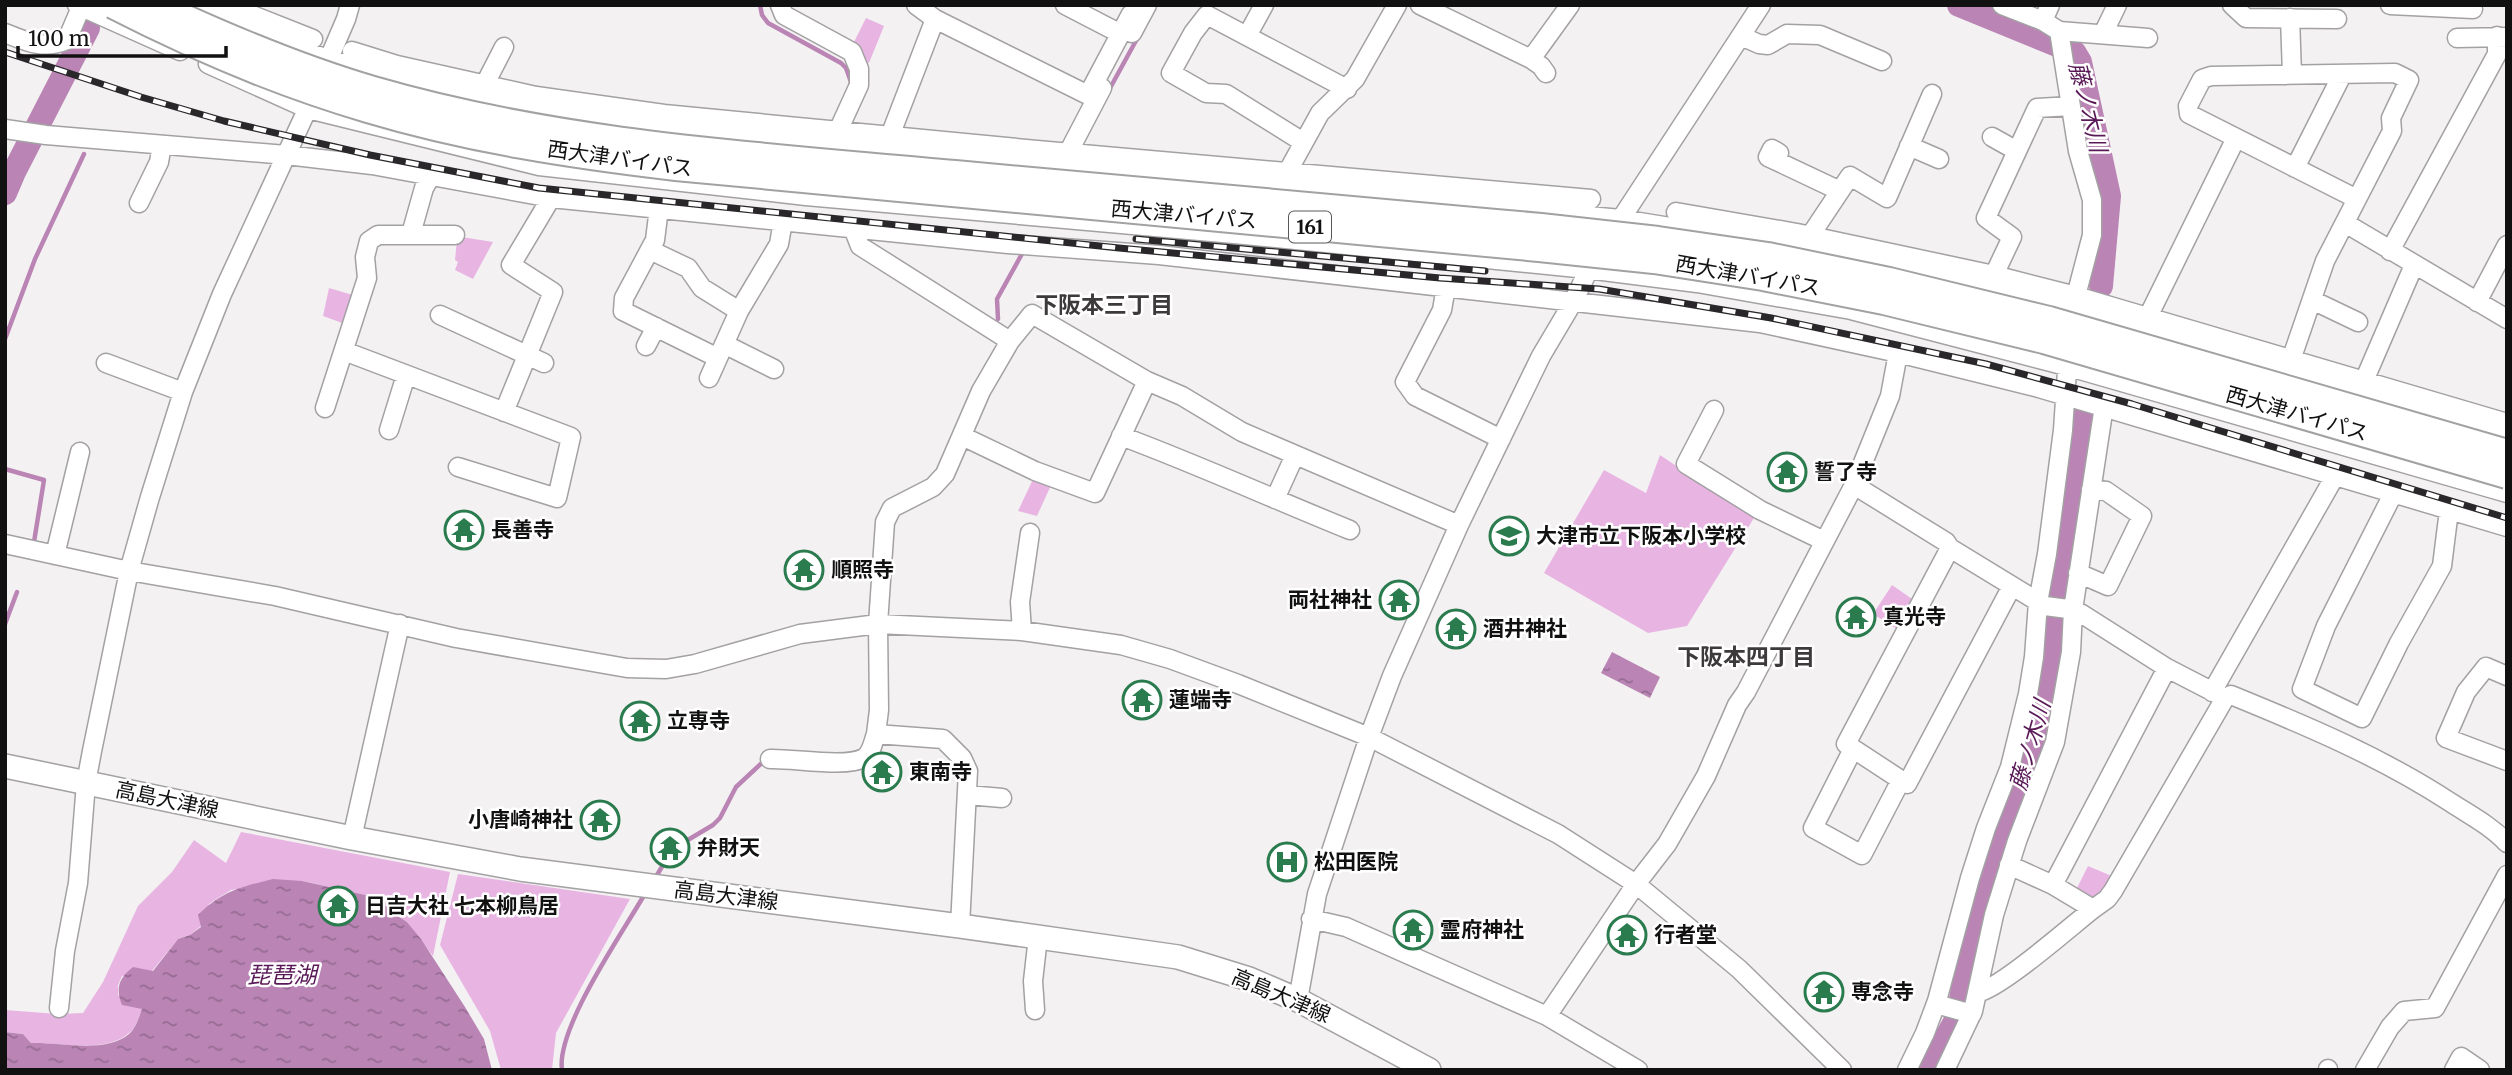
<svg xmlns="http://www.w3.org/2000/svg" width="2512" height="1075" font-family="Merriweather,'Noto Sans JP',serif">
<defs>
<pattern id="water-ripples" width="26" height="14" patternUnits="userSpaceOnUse" patternTransform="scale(1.75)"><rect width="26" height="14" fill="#ba85b5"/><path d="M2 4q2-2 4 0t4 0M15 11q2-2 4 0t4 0" fill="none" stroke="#966b92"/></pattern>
</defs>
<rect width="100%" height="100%" fill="#f4f1f3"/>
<path fill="#e8b5e3" d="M866 18 884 26 869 63 862 60 852 46Z
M462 237 493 242 473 279 455 270 458 262 455 260 457 240Z
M329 288 353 295 345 324 323 316Z
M1660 455 1754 518 1687 626 1648 633 1544 573 1604 470 1646 493Z
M1034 477 1052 483 1037 516 1018 511Z
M1892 585 1915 601 1900 631 1873 614Z
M241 832 450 872 433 956 407 922 389 910 378 898 302 881 231 890 218 898 209 904 201 926 190 935 178 939 152 971 122 976 118 985V995L142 1009C139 1017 136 1028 129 1033 105 1054 61 1042 31 1043L23 1034 5 1032V1010L58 1014 83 1013 103 982 138 906 172 872 194 840 226 863Z
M2088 866 2114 877 2092 905 2074 894Z
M458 874 630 899 556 1033 552 1070H501L490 1031 440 945Z"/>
<path fill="url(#water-ripples)" d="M1612 652 1660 677 1650 698 1601 673Z
M273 879 302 881 379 898 389 910 407 922 421 939 465 1007 484 1039 492 1070H5V1032L23 1034 31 1043C61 1042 105 1054 129 1034 136 1028 139 1017 142 1009L122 1005C115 988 119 978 133 967L153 971 178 939 190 935 201 927 198 915C222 891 241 887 273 879Z"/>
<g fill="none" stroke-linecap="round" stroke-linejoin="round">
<path stroke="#ba85b5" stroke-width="4.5" d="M760 5 762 15 768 23 841 63 846 68 851 82
M1109 90 1138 37
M998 319 997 299 1023 252
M5 339 35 259 84 154
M5 469 44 480 34 542
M5 624 17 592
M657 875 669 855 681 844 713 825 720 818 736 787 766 759
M562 1070C556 1029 621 935 643 897"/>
<path stroke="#ba85b5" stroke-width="24" d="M1959 5 2074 52 2080 62 2109 196 2101 286
M5 193 14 172 88 28
M1929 1070 1958 1016 1970 949 2046 693 2084 409"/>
<defs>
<path id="minor" d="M77 5 180 51
M190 5 265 37 328 59 395 78 507 105 649 127 811 145 1621 219 1793 247 1987 288 2507 439
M227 5 313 39
M780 5 784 15 852 52 859 69V85L838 131
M916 5 935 19 1088 95 1131 14
M1065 5 1121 34
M1420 5 1531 59 1541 66 1546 73
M2002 5 2043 21 2059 31 2148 38
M2232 5 2246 18 2337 19
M2390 5 2473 9
M2290 18 2292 74
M2043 21 2050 5
M2059 31 2078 151 2092 200V235L2076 296
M5 33C27 42 44 50 67 40L81 7
M1132 33 1147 5
M2103 34 2117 5
M1247 36 1264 5
M1741 36 1759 44 1768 45 1787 34 1820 35 1882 61
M2457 38 2507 37
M352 51 397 65
M1531 59 1570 5
M208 64 308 109 539 166 806 196 1234 234 1587 269 1697 283 1851 310 2066 366 2507 493
M324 70 346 19 350 5
M395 78 397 65 536 96 664 114 1037 150 1591 199
M485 84 504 47
M5 129 46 135 286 155 372 165 551 198 1008 244 1159 255 1760 323 1898 353 2039 388 2507 527
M890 136 935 19
M1992 137 2017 151
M1303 142 1226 94 1206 93 1171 73 1193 33 1207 15 1347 89
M1909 146 1939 159
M1068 153 1102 88
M1779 153 1772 149 1768 157 1840 191
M2295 168 2342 75
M1288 171 1320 113 1355 79 1397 5
M139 203 159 162 162 145
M659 208 655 240 624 298 623 311 718 358
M1676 212 1797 233 1994 275 2076 296 2507 423
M2345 223 2507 319
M853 228 860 246 1010 341
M1615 228 1761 5
M411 234 424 188 431 176
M1810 236 1850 176 1887 198 1932 94
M650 250 688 268 702 288 739 311
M2390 251 2497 54V36
M1994 275 2012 237 1986 218 2037 108 2071 106
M1446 287 1442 310 1405 382 1415 396 1501 439
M2312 300 2358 322
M2477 302 2507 245
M440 315 544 363
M2143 327 2236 138
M724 344 774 369
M646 346 656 327
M344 351 571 437 557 498 458 467
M2291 360 2325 261 2392 131 2391 118 2409 80 2395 73 2211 76 2202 79 2188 106 2189 114 2357 199
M106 363 183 392
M709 378 739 311 779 244 783 221
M2364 381 2414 265
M325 408 367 278 365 257 369 241 378 235H455
M1714 410 1686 464 1760 510 1824 541
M504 412 553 292 511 265 551 198
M389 430 406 375
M962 436 1035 471 1095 493 1147 381
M1121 436C1199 465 1273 499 1350 530
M1854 485 1946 542 1950 548 2045 606 2068 609 2082 614 2167 668 2225 698
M2393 494 2326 626 2302 689 2362 718 2399 643 2442 566 2449 510
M1275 499 1295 455
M5 544 129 571 275 596 456 638 627 668 666 669 695 664 800 634 878 624 1022 631 1121 645 1170 659 1238 684 1369 737 1558 834 1636 884 1739 969 1842 1070
M1950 548 1846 744 1907 784 2012 586
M55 555 80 452
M2078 573 2108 586 2142 516 2106 491 2091 489
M1022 631 1020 602 1030 533
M2507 676 2486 667 2466 692 2446 738 2507 761
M2212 692 2335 476
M1853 749 1813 828 1862 855 1901 780
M770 759C792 758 846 768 864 758 872 753 873 742 876 734
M968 795 1002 798
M352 838 400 624
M2009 865 2053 885 2167 668
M2093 909 2107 899 2113 891 2225 698 2231 695C2307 726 2381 757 2450 802 2470 815 2491 826 2507 843
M1311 919 1346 927 1547 1016 1638 1070
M960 926 968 771 962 758 943 739 876 734 879 710 878 624 885 522 892 508 933 487 945 474 981 391 1010 341 1032 314 1147 381 1182 396 1242 432 1459 525
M1977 993C2001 988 2070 927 2093 909L2053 885
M1298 1000 1317 894 1369 737 1392 676 1459 525 1541 356 1573 302 1592 263
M1936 1004 1972 1014
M59 1008 65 951 78 883 86 783 92 751 129 571 150 497 183 392 222 294 312 99
M1035 1010 1033 981 1038 937
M1547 1016 1636 884 1667 844 1706 776 1737 705 1746 692 1854 485 1890 396 1898 353
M2328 1069V1070
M1907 1070 1925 1033 1937 1001 1970 878 1986 828 2010 767 2028 694 2034 657 2038 602 2047 554 2063 430 2068 356
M1945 1070 1973 1011 1994 915 2017 841 2055 742 2071 652 2073 610 2104 406
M2365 1070 2390 1027 2404 1011 2435 1008 2507 875
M2454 1070 2461 1057 2480 1070"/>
<path id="major" d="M5 766 352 838 520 869 960 926 1178 957 1249 979 1298 1000 1429 1070"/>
</defs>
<use href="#minor" stroke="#a3a1a3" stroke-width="21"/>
<use href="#major" stroke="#a3a1a3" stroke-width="26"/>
<use href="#minor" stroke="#fff" stroke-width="18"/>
<use href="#major" stroke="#fff" stroke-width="23"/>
<defs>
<path id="rail" d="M5 52 141 97 224 121 370 155 539 188 1119 248 1440 278 1599 289 1771 318 1986 364 2132 404 2507 518
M1136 239 1485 271"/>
</defs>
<use href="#rail" stroke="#292729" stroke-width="7"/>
<use href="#rail" stroke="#fff" stroke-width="4.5" stroke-dasharray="13" stroke-linecap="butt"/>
<defs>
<path id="highway-bridge" d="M113 5C195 47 279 83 368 109 468 139 572 155 676 167L1539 248 1654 260 1763 277 1884 301 2044 340 2507 475
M156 5C227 38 298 68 373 90 562 145 761 156 955 174 1151 192 1346 209 1541 227L1658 240 1768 256 1889 281 2049 320 2507 453"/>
</defs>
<use href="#highway-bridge" stroke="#a3a1a3" stroke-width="30" stroke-linecap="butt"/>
<use href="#highway-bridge" stroke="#fff" stroke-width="26"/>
</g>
<defs>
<symbol id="temple-ring" viewBox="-11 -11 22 22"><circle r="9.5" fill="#fff" stroke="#2a7b4d" stroke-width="1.5"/><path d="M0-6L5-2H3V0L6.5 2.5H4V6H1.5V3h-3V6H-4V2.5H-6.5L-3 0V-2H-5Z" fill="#2a7b4d"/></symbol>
<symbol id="school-ring" viewBox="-11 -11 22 22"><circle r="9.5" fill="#fff" stroke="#2a7b4d" stroke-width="1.5"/><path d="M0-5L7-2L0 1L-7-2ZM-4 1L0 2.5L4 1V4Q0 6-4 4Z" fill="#2a7b4d"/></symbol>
<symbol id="hospital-ring" viewBox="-11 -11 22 22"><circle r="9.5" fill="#fff" stroke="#2a7b4d" stroke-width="1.5"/><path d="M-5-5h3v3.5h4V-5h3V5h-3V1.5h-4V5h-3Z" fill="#2a7b4d"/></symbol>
</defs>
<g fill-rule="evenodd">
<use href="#temple-ring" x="1765" y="450" width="44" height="44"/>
<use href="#temple-ring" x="442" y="508" width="44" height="44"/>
<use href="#school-ring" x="1487" y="514" width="44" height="44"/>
<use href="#temple-ring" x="782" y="548" width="44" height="44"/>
<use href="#temple-ring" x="1377" y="578" width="44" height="44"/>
<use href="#temple-ring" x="1834" y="595" width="44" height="44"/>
<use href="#temple-ring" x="1434" y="607" width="44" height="44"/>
<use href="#temple-ring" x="1120" y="678" width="44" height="44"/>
<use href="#temple-ring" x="618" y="699" width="44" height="44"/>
<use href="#temple-ring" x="860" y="750" width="44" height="44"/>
<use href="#temple-ring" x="578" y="798" width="44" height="44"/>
<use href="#temple-ring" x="648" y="826" width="44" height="44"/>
<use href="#hospital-ring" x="1265" y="840" width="44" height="44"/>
<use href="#temple-ring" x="316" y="884" width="44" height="44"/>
<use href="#temple-ring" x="1391" y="908" width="44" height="44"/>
<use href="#temple-ring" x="1605" y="913" width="44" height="44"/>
<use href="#temple-ring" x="1802" y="970" width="44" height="44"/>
</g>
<g text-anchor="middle" stroke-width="5" stroke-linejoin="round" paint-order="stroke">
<rect fill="#fff" stroke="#595859" stroke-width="2" x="1289" y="211.5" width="42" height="31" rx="5"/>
<g font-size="19" font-weight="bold" fill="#121112">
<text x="1310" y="234">161</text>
</g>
<g font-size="21" fill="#121112" stroke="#fff">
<text transform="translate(620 159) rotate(8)" y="7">西大津バイパス</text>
<text transform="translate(1184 215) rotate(5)" y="7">西大津バイパス</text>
<text transform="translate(1748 276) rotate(10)" y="7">西大津バイパス</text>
<text transform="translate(2297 414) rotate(16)" y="7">西大津バイパス</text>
<text transform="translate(167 800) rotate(12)" y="7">高島大津線</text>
<text transform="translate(726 896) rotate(7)" y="7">高島大津線</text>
<text transform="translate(1281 996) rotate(23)" y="7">高島大津線</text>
</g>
<g font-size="21" font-weight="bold" fill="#121112" stroke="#fff" text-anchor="start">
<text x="1814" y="479">誓了寺</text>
<text x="491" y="537">長善寺</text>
<text x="1536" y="543">大津市立下阪本小学校</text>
<text x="831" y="577">順照寺</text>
<text x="1372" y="607" text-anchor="end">両社神社</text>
<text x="1883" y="624">真光寺</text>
<text x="1483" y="636">酒井神社</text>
<text x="1169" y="707">蓮端寺</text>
<text x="667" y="728">立専寺</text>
<text x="909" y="779">東南寺</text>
<text x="573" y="827" text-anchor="end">小唐崎神社</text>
<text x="697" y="855">弁財天</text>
<text x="1314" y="869">松田医院</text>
<text x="365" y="913">日吉大社 七本柳鳥居</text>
<text x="1440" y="937">霊府神社</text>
<text x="1654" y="942">行者堂</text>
<text x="1851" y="999">専念寺</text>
</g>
<g font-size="23" font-style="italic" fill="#591957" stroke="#fff">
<text transform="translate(2088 107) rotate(76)" y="8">藤ノ木川</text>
<text transform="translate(2030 745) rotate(-74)" y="8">藤ノ木川</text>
<text x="282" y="983">琵琶湖</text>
</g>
<g font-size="23" font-weight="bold" fill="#3d3a3c" stroke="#fff">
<text x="1104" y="313">下阪本三丁目</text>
<text x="1746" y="665">下阪本四丁目</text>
</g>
</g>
<rect width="2512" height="1075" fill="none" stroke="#121112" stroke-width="14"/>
<path d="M18 46v10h208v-10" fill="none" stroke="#121112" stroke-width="3.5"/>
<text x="28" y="46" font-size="21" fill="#121112" stroke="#ffffff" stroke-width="5" paint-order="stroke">100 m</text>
</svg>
